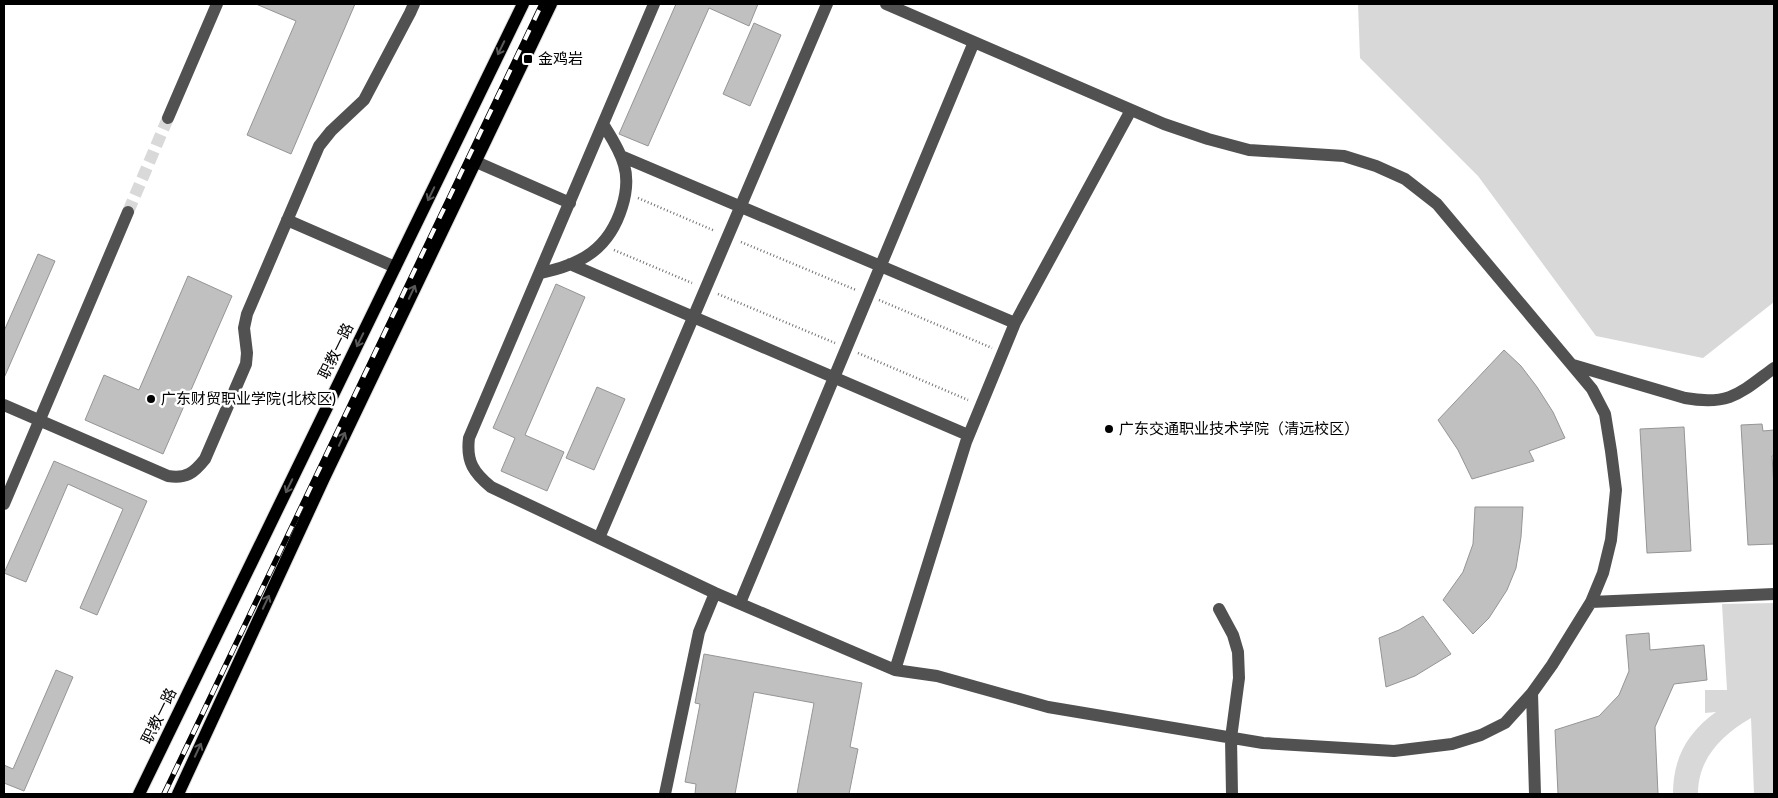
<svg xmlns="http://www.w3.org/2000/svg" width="1778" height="798" font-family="Inter,'Noto Sans SC',sans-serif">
<rect width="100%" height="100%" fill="#fff"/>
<path fill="#d8d8d8" d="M1358 4H1774V302L1703 358 1596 336 1478 176 1360 58Z
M1774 603V794H1754L1751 718C1722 735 1698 758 1698 794H1673C1673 758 1687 733 1716 712L1705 713V690H1727L1722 604Z"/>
<path fill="#c0c0c0" stroke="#959595" d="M256 4H355L291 154 247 135 296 21Z
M676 4H758L749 26 709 8 648 146 619 134Z
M754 23 781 35 750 106 723 94Z
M38 254 55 261 4 378V331Z
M188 276 232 296 163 454 85 420 104 375 139 390Z
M556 284 585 297 525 435 564 452 547 491 501 471 515 438 493 428Z
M1504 350 1521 366 1537 387 1553 412 1565 438 1529 451 1534 461 1472 479 1458 450 1438 420Z
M597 387 625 399 594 470 566 458Z
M1762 424 1763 431 1774 430V456H1772L1774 487V544L1748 545 1741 425Z
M1684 427 1691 551 1647 553 1640 429Z
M54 461 147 501 97 615 80 608 123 509 68 484 26 582 4 573Z
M1475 507H1523L1521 537 1516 568 1507 590 1489 618 1473 634 1443 600 1463 572 1473 544Z
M1423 616 1451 654 1415 676 1386 687 1379 638 1399 630Z
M1649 633 1650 650 1704 645 1707 680 1674 684 1655 727 1658 794H1558L1555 730 1599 716 1619 695 1629 671 1626 635Z
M704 654 862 683 850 747 858 749 849 794H797L814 703 754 692 735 794H695L696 784 685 782 700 704 695 703Z
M56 670 73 677 24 791 4 783V765L13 769Z"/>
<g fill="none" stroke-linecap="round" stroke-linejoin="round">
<path stroke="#d9d9d9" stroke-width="12" stroke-dasharray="12 6" stroke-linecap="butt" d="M128 212 168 118"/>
<defs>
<path id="major" d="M139 794 523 4
M178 794 324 478 551 4"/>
</defs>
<use href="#major" stroke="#dbdbdb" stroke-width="14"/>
<path stroke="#737373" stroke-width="2.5" stroke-dasharray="1 2.5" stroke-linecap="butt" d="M638 198 715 231
M741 242 856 290
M614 250 692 283
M718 294 835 343
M879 300 992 348
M858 353 968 400"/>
<path stroke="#515151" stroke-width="12" d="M654 4 469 438C466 462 474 473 491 487L715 593 895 670 937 676 1048 707 1263 743 1394 751 1452 744 1481 735 1505 723 1532 693 1552 665 1591 602 1603 573 1611 540 1616 490 1611 451 1605 414 1592 389 1437 204 1405 179 1376 166 1344 156 1249 150 1208 139 1164 124 886 4
M168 118 217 4
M621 156 1015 323
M474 161 570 203
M287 220 395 267
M570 264 968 435
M540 273C581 265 609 249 622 207 626 194 628 178 624 165 620 150 611 137 603 124
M1573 365 1685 398C1730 406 1740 393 1774 368
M4 405 168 476C186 479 194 473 205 459L246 364 247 353 244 328 247 314 319 146 331 131 364 100 410 13 414 4
M4 504 128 212
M599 538 827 4
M1591 602 1774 594
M740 603 974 42
M1219 609 1233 635 1238 652 1239 678 1231 738 1232 794
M895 670 966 442 1015 323 1131 110
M1532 693 1535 794
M665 794 699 632 715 593"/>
<use href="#major" stroke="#000" stroke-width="12"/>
<defs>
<path id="rail" d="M164 794 542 4"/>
</defs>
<use href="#rail" stroke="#000" stroke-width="5.5"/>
<use href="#rail" stroke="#fff" stroke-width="4" stroke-dasharray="11" stroke-linecap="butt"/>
</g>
<defs><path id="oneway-shaft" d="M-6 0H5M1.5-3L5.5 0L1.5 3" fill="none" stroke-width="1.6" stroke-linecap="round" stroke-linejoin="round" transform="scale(1.25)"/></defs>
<g stroke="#595959">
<use href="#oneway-shaft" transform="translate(501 48) rotate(116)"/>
<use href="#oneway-shaft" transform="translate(431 194) rotate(116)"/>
<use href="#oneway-shaft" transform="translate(412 292) rotate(-65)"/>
<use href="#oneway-shaft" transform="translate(360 340) rotate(116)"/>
<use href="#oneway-shaft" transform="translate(342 439) rotate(-65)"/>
<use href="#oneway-shaft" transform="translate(289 486) rotate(116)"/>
<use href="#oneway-shaft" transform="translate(266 602) rotate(-65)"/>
<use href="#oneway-shaft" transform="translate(198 750) rotate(-65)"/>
</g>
<g fill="#000" stroke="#fff" stroke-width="2">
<rect x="523" y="54" width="10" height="10" rx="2.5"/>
<circle cx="151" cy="399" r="5"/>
<circle cx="1109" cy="429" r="5"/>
</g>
<g text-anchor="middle" stroke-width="5" stroke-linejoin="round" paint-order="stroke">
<g font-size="15" fill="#000" stroke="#fff" text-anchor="start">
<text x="538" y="64">金鸡岩</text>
<text x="161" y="404">广东财贸职业学院(北校区)</text>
<text x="1119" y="434">广东交通职业技术学院（清远校区）</text>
</g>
<g font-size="15" fill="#000" stroke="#fff">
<text transform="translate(336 351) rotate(-64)" y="5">职教一路</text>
<text transform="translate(159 716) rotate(-64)" y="5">职教一路</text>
</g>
</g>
<rect width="1778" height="798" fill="none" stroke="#000000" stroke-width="10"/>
</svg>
